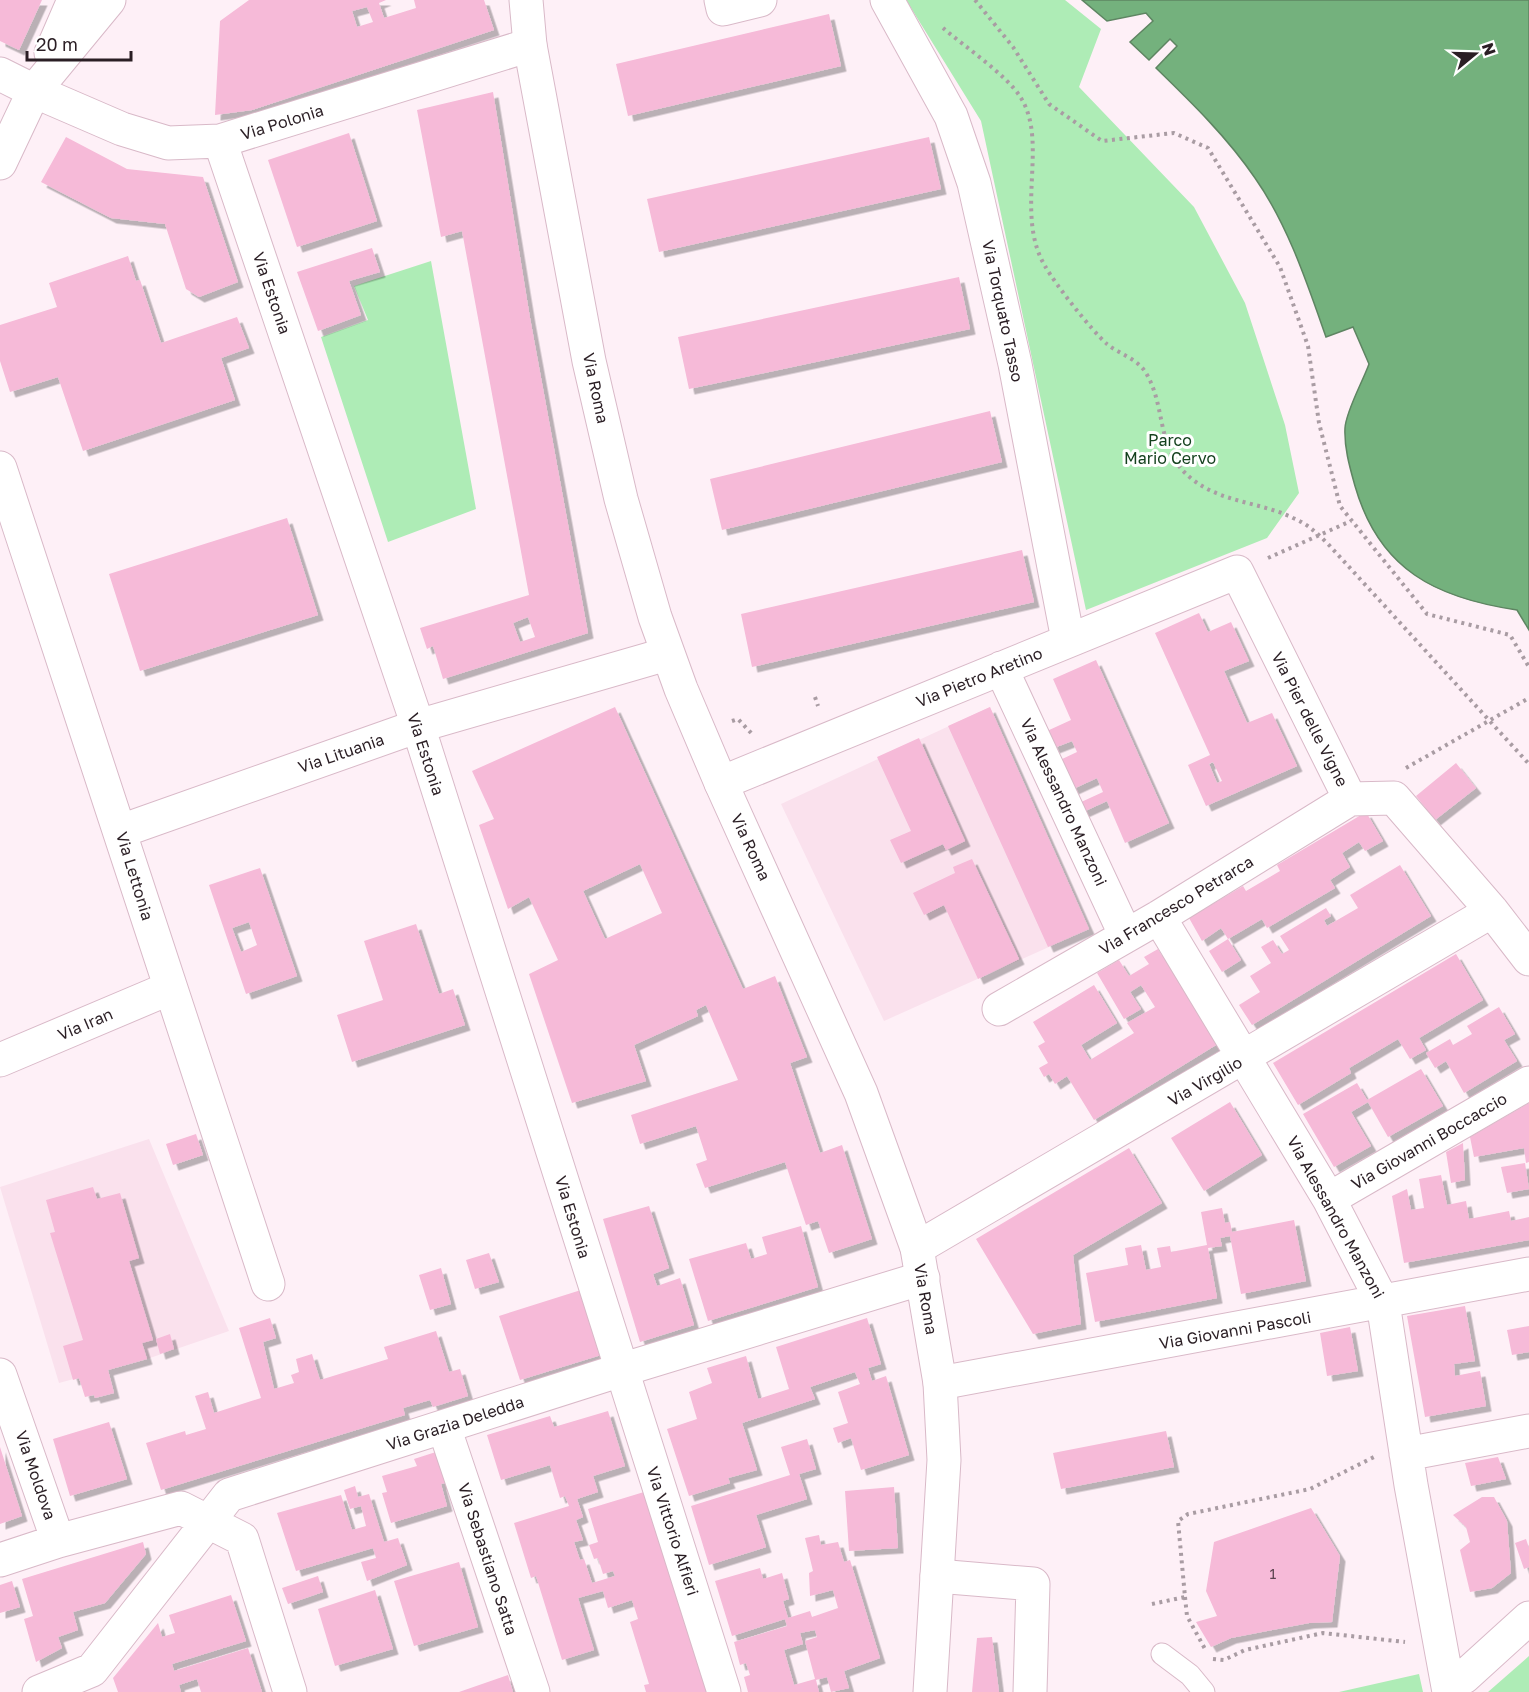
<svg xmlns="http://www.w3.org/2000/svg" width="1529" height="1692" font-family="'Golos Text',sans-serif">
<defs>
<filter id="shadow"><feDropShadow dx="5.5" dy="5.5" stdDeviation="0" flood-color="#0004"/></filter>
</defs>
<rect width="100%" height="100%" fill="#fef0f7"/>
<path fill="#fae1ed" d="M990 707 1089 929 884 1021 781 804Z
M149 1139 229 1331 147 1359 59 1383 0 1187Z"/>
<path fill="#aeecb6" d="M906 0H1065L1101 29 1079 87 1194 207 1245 303 1285 425 1299 493 1267 538 1086 610 981 121Z
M431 261 476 509 388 542 321 337 368 320 354 286Z
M1529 1656V1692H1488Z
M1419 1674 1423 1692H1339Z"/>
<path fill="#74b17d" stroke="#5e8562" stroke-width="1.5" d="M1082 0H1529V630L1517 610C1436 598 1379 570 1355 486 1350 468 1344 448 1345 428 1346 411 1363 381 1369 364L1353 327 1326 337C1307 283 1288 225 1255 178 1227 137 1191 102 1156 68L1177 46 1170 39 1149 60 1130 42 1153 21 1146 13 1107 21Z"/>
<path fill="#f6bad8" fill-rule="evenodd" filter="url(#shadow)" d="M0 0H42L19 50 0 41Z
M249 0H386L379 3 384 18 416 8 414 0H484L494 30 252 110 215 115 220 21ZM367 7 373 22 357 27 352 11Z
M829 14 841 66 628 116 616 64Z
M493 92 530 318 588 633 443 679 433 646 427 649 420 628 529 595 462 231 441 237 417 110ZM528 617 535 637 520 642 513 623Z
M349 133 377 221 297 247 268 160Z
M66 137 127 169 203 177 238 282 199 297 186 289 165 224 111 218 41 182Z
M929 137 941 189 659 252 647 199Z
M372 248 380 272 349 281 361 315 318 331 297 272Z
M128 256 136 281 140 280 161 343 237 317 249 348 221 358 235 400 83 451 58 377 10 392 0 361V325L57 307 49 283Z
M959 277 970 329 689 389 678 337Z
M990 411 1002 462 722 530 710 479Z
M287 518 318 615 140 671 109 574Z
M1022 550 1034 602 752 667 741 614Z
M1199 613 1208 632 1231 622 1249 661 1224 671 1247 723 1272 713 1297 766 1206 806 1188 765 1210 755 1155 633ZM1213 762 1222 781 1217 783 1209 764Z
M1096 660 1169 823 1125 843 1107 801 1083 812 1079 803 1103 792 1097 778 1073 789 1060 760 1077 752 1072 741 1054 748 1047 731 1071 720 1053 679Z
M615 707 743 989 775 976 807 1057 790 1063 820 1153 842 1145 872 1239 829 1253 818 1221 806 1225 785 1162 705 1188 696 1164 707 1160 696 1126 640 1144 631 1115 738 1080 706 1005 696 1010 698 1016 634 1045 646 1081 572 1103 529 974 558 960 529 897 508 909 479 825 494 819 472 771ZM640 864 662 913 605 939 583 891Z
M990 707 1089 929 1048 947 948 726Z
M919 738 965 841 946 850 943 844 901 863 890 840 911 831 877 757Z
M1456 763 1476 788 1435 820 1416 796Z
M1366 812 1383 841 1365 851 1359 842 1342 853 1350 867 1330 880 1335 888 1267 928 1262 919 1228 939 1221 928 1202 941 1189 918 1243 886 1246 891 1280 871 1277 865Z
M972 859 1019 959 978 979 944 905 924 915 913 893 955 873 953 867Z
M1400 865 1431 916 1252 1025 1239 1005 1260 992 1250 976 1271 963 1261 947 1273 940 1282 954 1289 950 1280 936 1326 908 1331 916 1324 920 1327 926 1358 908 1350 895Z
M260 868 297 976 246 994 209 885ZM249 922 257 945 241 952 232 928Z
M416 924 439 994 453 989 465 1025 352 1062 337 1015 383 1000 364 941Z
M1228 939 1241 960 1222 972 1209 951Z
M1158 949 1216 1045 1094 1120 1067 1076 1055 1084 1049 1074 1044 1077 1039 1068 1048 1063 1038 1046 1045 1042 1033 1022 1094 985 1117 1023 1081 1045 1090 1060 1134 1033 1127 1023 1155 1007 1141 985 1130 992 1141 1009 1124 1019 1097 973 1119 960 1129 976 1149 964 1144 957Z
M1456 954 1483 1000 1419 1038 1426 1050 1410 1059 1398 1039 1349 1068 1351 1073 1298 1105 1273 1063Z
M1499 1007 1515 1034 1504 1040 1517 1061 1464 1093 1446 1061 1435 1068 1426 1053 1450 1039 1453 1045 1472 1034 1467 1026Z
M1421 1069 1443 1106 1388 1137 1368 1102 1351 1112 1371 1146 1334 1167 1303 1114 1357 1083 1367 1100Z
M1230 1102 1262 1155 1204 1191 1171 1138Z
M1529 1103V1162L1526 1163 1524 1148 1474 1157 1470 1137Z
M196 1134 203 1155 173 1165 166 1144Z
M1463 1143 1465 1180 1451 1183 1446 1152Z
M1129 1148 1162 1203 1073 1255 1081 1324 1033 1334 976 1239Z
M1525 1163 1529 1189 1507 1193 1501 1167Z
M1441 1175 1447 1205 1466 1201 1469 1219 1509 1211 1511 1221 1529 1217V1240L1404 1263 1392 1196 1407 1189 1411 1210 1424 1208 1419 1179Z
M93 1187 97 1199 120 1193 139 1258 129 1261 153 1340 142 1343 147 1359 108 1370 114 1393 95 1398 94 1395 85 1397 79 1378 73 1380 63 1346 83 1340 50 1233 55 1232 46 1200Z
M649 1206 669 1268 653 1274 657 1286 680 1278 694 1325 640 1342 603 1219Z
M1222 1208 1225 1223 1230 1222 1232 1232 1294 1220 1306 1281 1241 1294 1230 1236 1220 1238 1222 1246 1208 1248 1217 1298 1095 1322 1086 1273 1128 1265 1125 1248 1141 1245 1146 1270 1161 1267 1157 1248 1170 1246 1171 1252 1207 1245 1201 1212Z
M801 1226 818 1287 708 1321 689 1259 746 1243 751 1259 767 1254 762 1237Z
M489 1253 499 1282 475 1289 466 1260Z
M441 1268 451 1304 430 1310 419 1275Z
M581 1290 601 1355 520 1380 499 1316Z
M1465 1306 1475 1361 1454 1364 1455 1376 1480 1371 1486 1406 1425 1417 1407 1316Z
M270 1318 276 1338 263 1342 274 1389 294 1383 291 1375 299 1372 296 1359 312 1354 320 1380 388 1359 384 1347 436 1331 449 1372 460 1369 468 1396 433 1407 430 1400 403 1408 405 1415 161 1490 146 1443 185 1431 186 1435 206 1429 195 1396 208 1392 214 1413 261 1398 239 1328Z
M867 1318 881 1364 868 1368 872 1381 886 1376 909 1455 861 1470 851 1438 838 1443 833 1428 848 1423 838 1392 860 1384 855 1372 810 1387 815 1399 742 1423 757 1470 728 1478 730 1483 689 1496 667 1429 697 1419 689 1392 712 1383 707 1368 746 1356 758 1399 789 1389 776 1347Z
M1529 1326V1352L1512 1355 1507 1330Z
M1350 1327 1358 1371 1327 1376 1320 1333Z
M170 1334 174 1349 160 1354 156 1339Z
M608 1411 625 1466 593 1476 598 1492 577 1499 583 1517 576 1520 583 1540 574 1542 580 1560 584 1559 592 1583 615 1576 613 1571 603 1574 598 1558 594 1559 589 1545 598 1542 588 1509 644 1492 706 1692H646L644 1685 649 1684 630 1622 638 1619 632 1600 608 1608 603 1591 578 1598 594 1650 562 1660 536 1576 531 1578 514 1523 569 1506 565 1496 560 1498 550 1465 501 1480 487 1435 550 1416 554 1427Z
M109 1422 127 1479 70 1496 53 1439Z
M1166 1431 1174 1467 1061 1489 1053 1453Z
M807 1439 816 1469 799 1474 807 1499 756 1515 766 1547 709 1565 691 1506 790 1475 781 1447Z
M0 1447 22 1516 0 1524Z
M439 1451 449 1482 441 1484 447 1506 391 1523 382 1493 387 1492 382 1476 417 1466 414 1459Z
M1498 1457 1506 1479 1471 1486 1465 1463Z
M355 1486 358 1497 369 1494 384 1542 398 1538 407 1565 367 1581 361 1562 376 1558 373 1548 296 1571 277 1513 341 1495 352 1530 366 1526 361 1506 350 1509 344 1490Z
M894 1487 898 1548 849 1551 845 1491Z
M1482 1497H1494L1507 1521 1511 1573 1492 1588 1470 1592 1460 1550 1470 1542 1466 1527 1453 1515Z
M1311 1508 1340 1556 1332 1622 1309 1623 1231 1638 1211 1647 1196 1622 1217 1616 1206 1591 1214 1542Z
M819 1535 821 1545 838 1542 844 1562 850 1560 880 1658 844 1671 849 1688 831 1692 827 1677 816 1680 819 1692H748L744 1677 750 1675 746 1663 740 1665 734 1642 787 1626 785 1619 732 1636 715 1581 760 1568 763 1579 782 1573 789 1599 783 1601 788 1618 810 1611 812 1617 838 1608 833 1590 810 1596 809 1573 813 1571 805 1538ZM815 1630 817 1637 805 1641 815 1679 794 1685 784 1650 803 1644 800 1633Z
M1526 1539 1529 1548V1567L1524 1569 1515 1543Z
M143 1542 146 1554 105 1603 73 1612 78 1630 58 1637 62 1648 36 1662 24 1619 33 1616 22 1579Z
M459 1562 478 1627 414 1646 394 1581Z
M318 1576 323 1592 288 1604 282 1588Z
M12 1581 20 1607 0 1613V1585Z
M375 1590 393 1649 335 1666 318 1609Z
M231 1595 246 1641 172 1664 174 1671 248 1648 262 1692H201L197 1679 179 1685 181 1692H118L113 1678 158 1623 162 1637 175 1633 169 1615Z
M992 1637 999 1692H972L977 1638Z
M508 1675 513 1692H459Z"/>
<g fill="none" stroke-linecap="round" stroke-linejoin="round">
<defs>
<path id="service" d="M1162 1654 1190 1675 1204 1692"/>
<path id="minor" d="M721 0 723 9 760 0
M887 0 951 116 974 183 1015 364 1068 640
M34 91 122 129 168 143 220 141 530 45
M220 141 418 726 724 1692
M0 468 268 1284
M1001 668 1126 936
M721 783 1237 572 1350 799
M121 831 418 726 667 654
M1159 917 1329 1199 1383 1303 1411 1485 1449 1692
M999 1009 1159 917 1350 799 1394 798 1492 911 1529 959
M0 1060 170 988
M1329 1199 1529 1083
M917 1248 1492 911
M0 1375 58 1541
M940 1383 1529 1274
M444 1427 533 1692
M1406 1454 1529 1431
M0 1560 58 1541 181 1508 242 1539 290 1692
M937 1576 1033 1584 1030 1692
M1447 1681 1464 1677 1529 1618
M39 1692 92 1670 229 1495 621 1370 923 1278"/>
<path id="tertiary" d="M51 53 74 0
M0 74 34 91
M0 163 34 91 109 0"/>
<path id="secondary" d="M526 0 530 45 589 361 621 499 655 617 681 689 721 783 861 1093 917 1248 940 1383 944 1460 930 1692"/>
</defs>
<use href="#service" stroke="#d9b9c8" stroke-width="23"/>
<use href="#minor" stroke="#d9b9c8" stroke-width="35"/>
<use href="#tertiary" stroke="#d9b9c8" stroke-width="35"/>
<use href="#secondary" stroke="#d9b9c8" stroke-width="35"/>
<path stroke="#a99ca3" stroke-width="4" stroke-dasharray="3 4.5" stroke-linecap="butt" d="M975 0 1013 47 1049 104 1102 141 1174 133 1208 148 1280 267 1308 346 1319 423 1340 506 1427 614 1510 635 1529 667
M943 28C965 47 1007 75 1021 98 1049 143 1014 214 1045 266 1055 284 1092 331 1107 344 1119 354 1138 359 1146 373 1167 408 1155 450 1192 479 1222 503 1261 502 1293 518 1308 524 1318 534 1329 545L1529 764
M1268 558 1351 521
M815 697 818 706
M732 721 738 719 753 735
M1406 768 1529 698
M1185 1597 1187 1616 1205 1649
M1152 1604 1185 1597 1178 1521 1188 1514 1310 1489 1374 1457
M1213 1659 1224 1660 1245 1650 1323 1633 1405 1642"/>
<use href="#service" stroke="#fff" stroke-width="21"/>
<use href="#minor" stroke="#fff" stroke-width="33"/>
<use href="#tertiary" stroke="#fff" stroke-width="33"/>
<use href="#secondary" stroke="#fff" stroke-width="33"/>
</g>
<g text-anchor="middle" stroke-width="6" stroke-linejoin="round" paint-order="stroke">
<g font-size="14" fill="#5d4551">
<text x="1273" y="1579">1</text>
</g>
<g font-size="16" fill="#2a1e24" stroke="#fff">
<text transform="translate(282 122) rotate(-17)" y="6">Via Polonia</text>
<text transform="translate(272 293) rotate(71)" y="6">Via Estonia</text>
<text transform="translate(1003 311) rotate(78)" y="6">Via Torquato Tasso</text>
<text transform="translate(596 388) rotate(78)" y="6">Via Roma</text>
<text transform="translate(979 677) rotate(-22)" y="6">Via Pietro Aretino</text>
<text transform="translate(1310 719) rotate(63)" y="6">Via Pier delle Vigne</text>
<text transform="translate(341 753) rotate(-19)" y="6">Via Lituania</text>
<text transform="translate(426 754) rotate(72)" y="6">Via Estonia</text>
<text transform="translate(1064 802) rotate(65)" y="6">Via Alessandro Manzoni</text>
<text transform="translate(751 847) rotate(65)" y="6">Via Roma</text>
<text transform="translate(135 876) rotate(73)" y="6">Via Lettonia</text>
<text transform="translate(1176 905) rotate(-31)" y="6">Via Francesco Petrarca</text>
<text transform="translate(85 1024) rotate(-23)" y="6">Via Iran</text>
<text transform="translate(1205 1081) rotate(-30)" y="6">Via Virgilio</text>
<text transform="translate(1429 1141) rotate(-30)" y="6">Via Giovanni Boccaccio</text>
<text transform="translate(573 1217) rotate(73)" y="6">Via Estonia</text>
<text transform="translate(1336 1217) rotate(61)" y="6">Via Alessandro Manzoni</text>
<text transform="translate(926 1299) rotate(80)" y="6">Via Roma</text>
<text transform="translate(1235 1330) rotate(-10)" y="6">Via Giovanni Pascoli</text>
<text transform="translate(455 1423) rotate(-18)" y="6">Via Grazia Deledda</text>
<text transform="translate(36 1475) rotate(71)" y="6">Via Moldova</text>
<text transform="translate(673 1531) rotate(72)" y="6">Via Vittorio Alfieri</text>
<text transform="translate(488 1559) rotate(72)" y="6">Via Sebastiano Satta</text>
</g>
<g font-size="16" fill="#14411e" stroke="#fff">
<text x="1170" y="446">Parco<tspan x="1170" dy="18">Mario Cervo</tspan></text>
</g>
</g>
<g transform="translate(1475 54) rotate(71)" stroke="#ffffff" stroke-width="4.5" paint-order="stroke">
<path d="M0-4.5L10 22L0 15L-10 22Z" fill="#2a1e24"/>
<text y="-9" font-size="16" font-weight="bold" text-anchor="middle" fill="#2a1e24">N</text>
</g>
<path d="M27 51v9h104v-9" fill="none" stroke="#2a1e24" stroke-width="3"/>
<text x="36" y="51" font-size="18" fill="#2a1e24" stroke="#ffffff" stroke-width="4.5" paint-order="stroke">20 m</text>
</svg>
